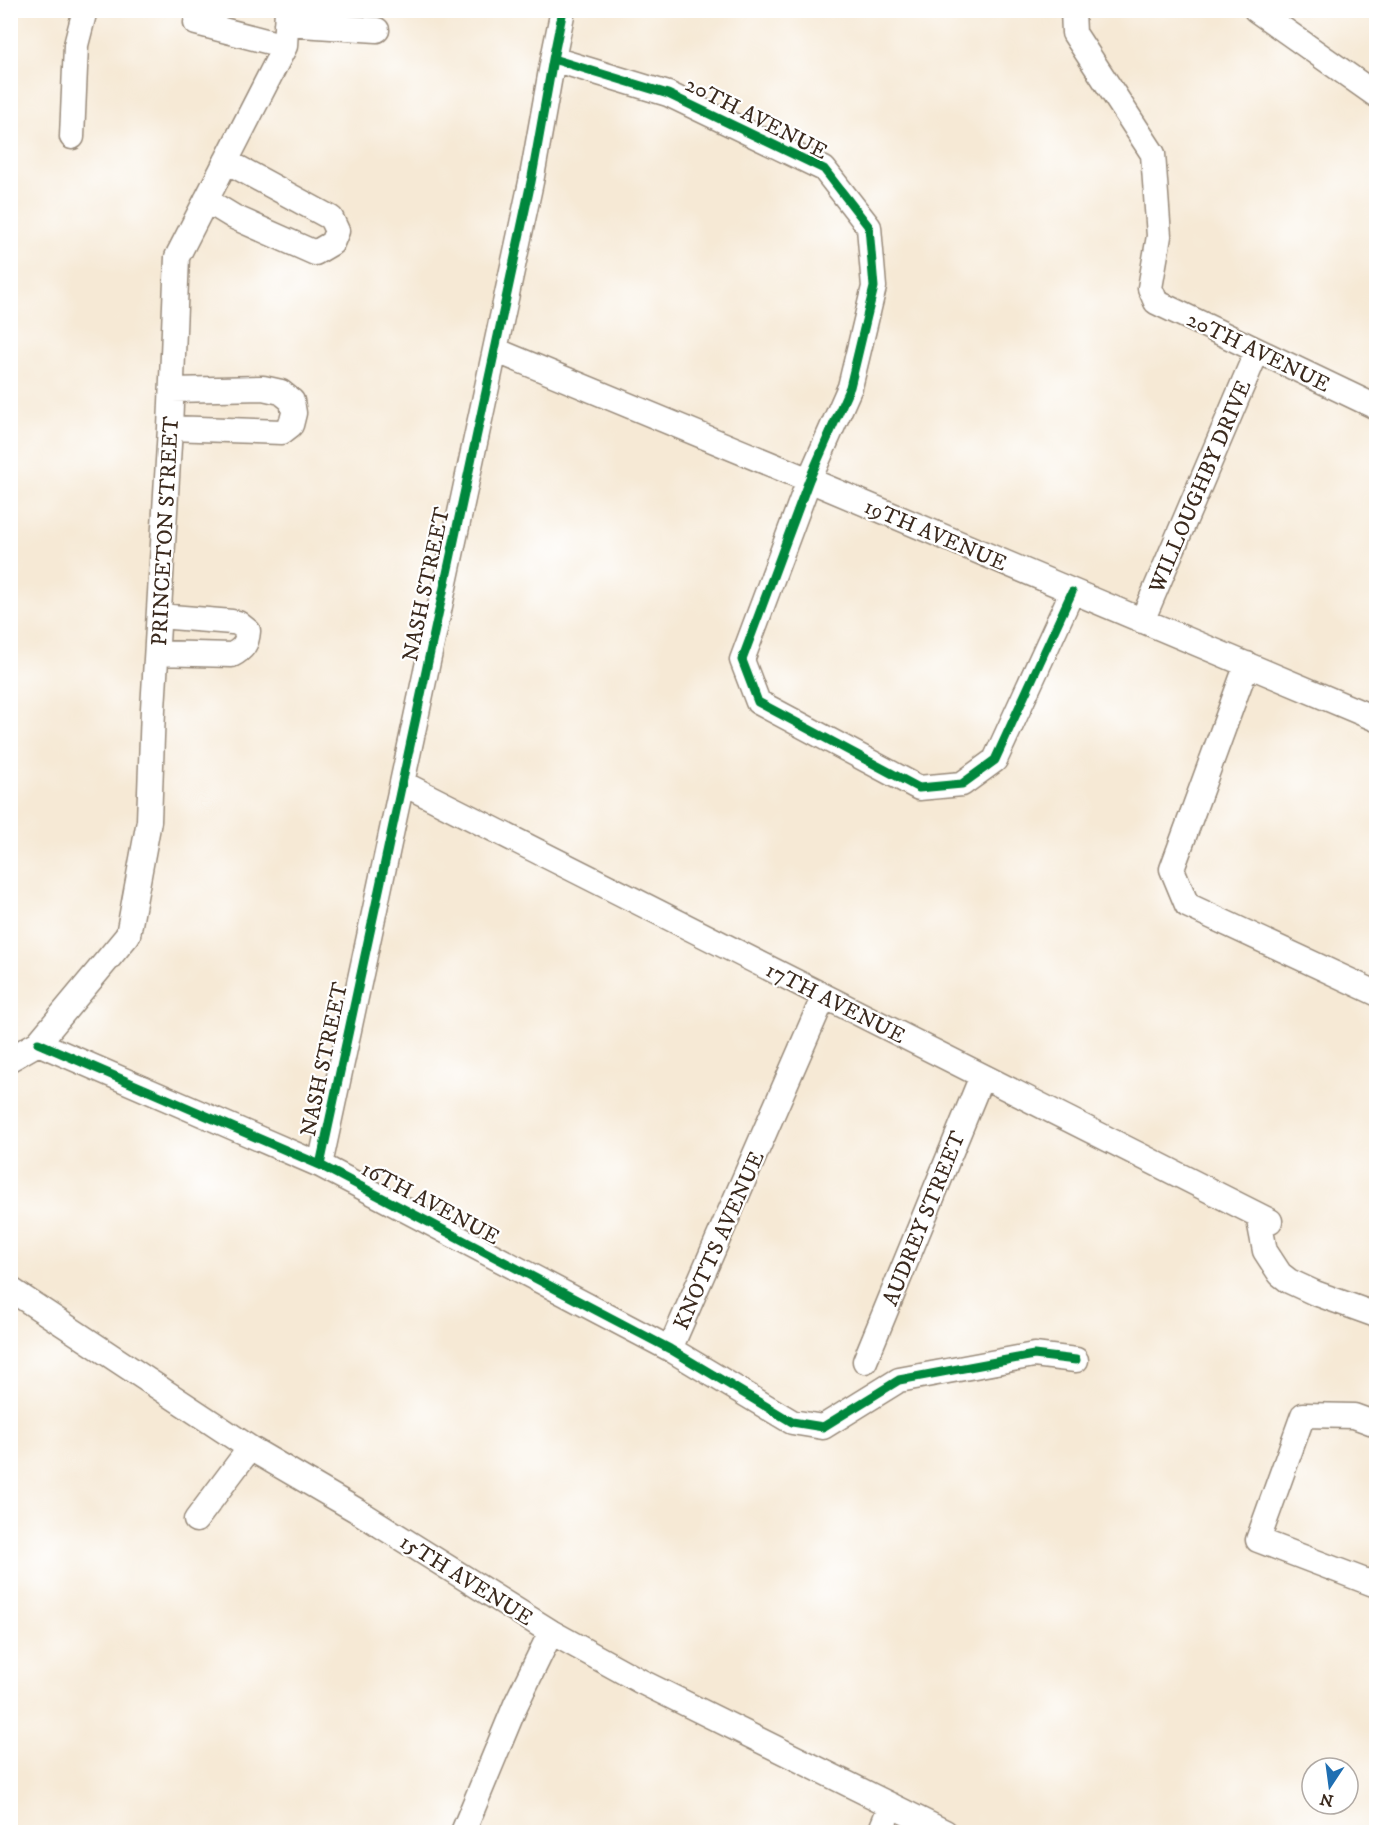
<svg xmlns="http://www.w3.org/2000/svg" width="1387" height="1843" font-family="'IM FELL DW Pica',serif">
<rect width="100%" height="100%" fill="#fff"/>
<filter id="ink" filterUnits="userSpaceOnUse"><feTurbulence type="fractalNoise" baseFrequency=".0167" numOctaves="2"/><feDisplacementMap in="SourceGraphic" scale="12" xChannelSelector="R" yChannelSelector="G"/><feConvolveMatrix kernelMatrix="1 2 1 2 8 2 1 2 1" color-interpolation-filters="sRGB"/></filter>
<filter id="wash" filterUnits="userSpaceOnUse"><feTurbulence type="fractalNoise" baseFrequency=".008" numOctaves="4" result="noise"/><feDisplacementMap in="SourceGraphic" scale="24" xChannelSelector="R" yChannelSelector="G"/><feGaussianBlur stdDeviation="1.35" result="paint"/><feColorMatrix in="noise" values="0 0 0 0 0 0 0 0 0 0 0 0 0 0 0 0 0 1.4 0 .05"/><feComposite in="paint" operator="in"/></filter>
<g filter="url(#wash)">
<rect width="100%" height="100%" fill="#f6e9d5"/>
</g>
<g filter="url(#ink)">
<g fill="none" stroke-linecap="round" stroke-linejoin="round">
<defs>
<path id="minor" d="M1073 10 1074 33 1153 154 1159 236 1150 288 1156 302 1376 407
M1256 10 1376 95
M196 23 285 46
M286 24 377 30
M553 59 668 94 824 169 869 227 874 287 850 387 809 480 742 660 758 702 919 788 962 784 995 760 1072 592
M72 137 76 45 85 10
M206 200 234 217 315 253 332 243 337 231 331 218 226 161
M495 350 809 480 1376 719
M170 428 282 432 291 425 294 413 292 401 281 392 263 388 172 390
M1142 621 1257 351
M157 653 232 655C243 649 247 644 248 631L238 623 232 622 159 616
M1247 664 1172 869 1187 905 1376 993
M402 783 1270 1221
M38 1043 320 1165 670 1349 792 1422 823 1427 899 1380 1034 1355 1076 1360
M10 1059 38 1043 128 935 149 821 153 709 170 428 177 257 285 46 287 10
M320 1165 531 182 553 59 563 10
M1258 1215 1265 1251 1280 1274 1289 1281 1315 1293 1376 1315
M10 1289 250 1448 356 1510 551 1632 640 1681 945 1832
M670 1349 824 996
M865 1361 982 1076
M1376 1424 1354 1416 1303 1415 1258 1540 1376 1585
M196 1520 250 1448
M463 1832 516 1704 551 1632
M880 1832 891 1805"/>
</defs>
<use href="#minor" stroke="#988a7a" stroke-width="27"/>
<use href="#minor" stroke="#fff" stroke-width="24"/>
<defs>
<path id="cycleway" d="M553 59 668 94 824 169 869 227 874 287 850 387 809 480 742 660 758 702 919 788 962 784 995 760 1072 592
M38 1043 320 1165 670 1349 792 1422 823 1427 899 1380 1034 1355 1076 1360
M320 1165 531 182 553 59 563 10"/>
</defs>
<use href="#cycleway" stroke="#fff" stroke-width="13"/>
<use href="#cycleway" stroke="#00873e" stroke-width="9"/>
</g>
</g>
<g text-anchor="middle" stroke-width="4.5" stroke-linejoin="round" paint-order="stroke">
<g font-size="22" fill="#3b2a1e" stroke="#fff">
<text transform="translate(757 117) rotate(27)" y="8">20TH AVENUE</text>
<text transform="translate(1259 351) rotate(26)" y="8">20TH AVENUE</text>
<text transform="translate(1199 486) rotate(-67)" y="8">WILLOUGHBY DRIVE</text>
<text transform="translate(164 531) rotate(-87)" y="8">PRINCETON STREET</text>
<text transform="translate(936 534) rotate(23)" y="8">19TH AVENUE</text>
<text transform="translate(425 584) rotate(-78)" y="8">NASH STREET</text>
<text transform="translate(836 1002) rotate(27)" y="8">17TH AVENUE</text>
<text transform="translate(323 1059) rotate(-78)" y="8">NASH STREET</text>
<text transform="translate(431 1202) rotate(28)" y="8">16TH AVENUE</text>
<text transform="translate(923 1218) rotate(-68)" y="8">AUDREY STREET</text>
<text transform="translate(718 1240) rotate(-66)" y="8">KNOTTS AVENUE</text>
<text transform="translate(467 1579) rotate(32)" y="8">15TH AVENUE</text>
</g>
</g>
<rect width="1387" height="1843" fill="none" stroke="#fff" stroke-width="36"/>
<g transform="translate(1330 1786) rotate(193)"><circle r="28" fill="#ffffff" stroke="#b1aaa5" stroke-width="1.5"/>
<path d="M0-4.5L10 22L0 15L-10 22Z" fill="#1f6fb2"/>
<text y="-9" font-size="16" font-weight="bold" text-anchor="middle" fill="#3b2a1e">N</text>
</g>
</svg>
